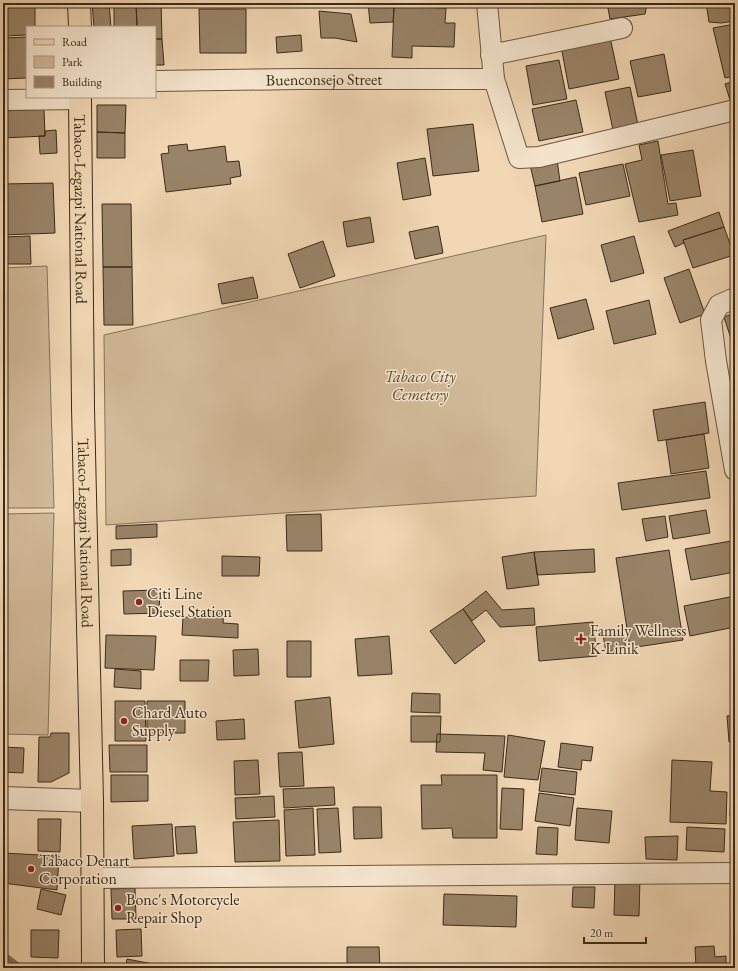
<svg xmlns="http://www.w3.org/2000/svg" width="738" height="971" font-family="'EB Garamond',serif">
<rect width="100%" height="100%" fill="#f1d7b4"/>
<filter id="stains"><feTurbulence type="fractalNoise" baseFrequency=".005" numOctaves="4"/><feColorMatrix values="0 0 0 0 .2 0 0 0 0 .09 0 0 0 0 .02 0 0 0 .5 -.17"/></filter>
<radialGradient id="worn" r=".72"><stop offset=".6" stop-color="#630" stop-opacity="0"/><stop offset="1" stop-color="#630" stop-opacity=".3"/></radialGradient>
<path fill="#d2ba99" stroke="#877258" d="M546 235 536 496 106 525 104 335Z
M47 266 54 508H3V268Z
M54 513 48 735 3 734V514Z"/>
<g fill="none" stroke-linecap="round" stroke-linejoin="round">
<path stroke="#836f56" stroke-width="6" d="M3 954 21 968"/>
</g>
<path fill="#9a8469" stroke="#3c2b18" d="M23 3H35V27H27V35L3 36V5Z
M92 3H109L111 27H94Z
M114 3H136V5L114 7Z
M136 3H161L162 39H155V27H137Z
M368 3H446V8L394 6 393 22 370 23Z
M607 3H647L645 14 610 19Z
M694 3H735V21L721 23 709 22 706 3 695 5Z
M136 5 137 27H114V7Z
M394 6 446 8 445 23H455L454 47 412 46V58L392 57Z
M199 9H246V53H200Z
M319 11 351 14 357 42 335 38H321Z
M735 24V76L725 78 713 28Z
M301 35 302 51 277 53 276 37Z
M27 37V78L3 79V38Z
M610 37 619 79 569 89 561 46Z
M155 39H162L164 65H155Z
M664 54 671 91 638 97 630 61Z
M559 60 567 99 533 105 526 66Z
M735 81V102L731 103 725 84Z
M630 87 638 125 613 130 605 92Z
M576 100 583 132 539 141 532 109Z
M97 105H126L125 133 97 132Z
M44 109 45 136 3 138V111Z
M473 124 479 171 433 176 427 129Z
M56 130 57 153 40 154 39 136H45V131Z
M97 132 125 133V158H97Z
M658 141 668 204 676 203 678 215 639 222 625 164 642 160 639 145Z
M187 144 188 151 225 146 227 162 239 161 241 176 230 178 231 184 166 192 161 154 169 153 168 146Z
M693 150 701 196 670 201 661 155Z
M425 158 431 195 403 200 397 163Z
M557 160 560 181 535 186 530 165Z
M623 164 630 196 586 205 579 173Z
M576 177 583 214 542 222 535 186Z
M53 183 55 233 3 235V184Z
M102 204H131L132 267H103Z
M719 212 724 227 683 240 684 243 675 247 668 231Z
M370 217 374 242 347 247 343 222Z
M438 226 443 253 415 259 409 232Z
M724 227 734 255 693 268 683 240Z
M30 236 31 264H3V237Z
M634 236 644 273 611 282 601 245Z
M323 241 335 276 300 288 288 254Z
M103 267H132L133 325H104Z
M689 269 705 314 680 323 664 278Z
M253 277 258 298 222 304 218 284Z
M586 299 594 329 558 339 550 308Z
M649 300 656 334 614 344 606 311Z
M735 313V341L732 342 724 317Z
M705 402 709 433 658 441 653 410Z
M704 434 709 468 671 474 666 440Z
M706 471 710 498 622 510 618 483Z
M706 510 710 533 673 539 669 516Z
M321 514 322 551H287L286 515Z
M665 516 668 537 646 541 642 519Z
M157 524V537L116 539V526Z
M731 541 735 563V572L691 580 685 549Z
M131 549V565L111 566V550Z
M594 549 595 572 537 575 534 552Z
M669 550 683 640 630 648 616 558Z
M534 552 539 585 507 589 502 557Z
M222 556 260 557 259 576H222Z
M159 590 160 613 124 614 123 591Z
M486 591 502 610 534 608 535 625 500 627 486 610 472 621 463 609Z
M735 596V627L690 636 684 606Z
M463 609 485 641 455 664 430 631Z
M205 610 224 611 223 623 238 624V638L182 635 183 617 204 618Z
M593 622 597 656 539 661 536 627Z
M623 632 626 649 606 652 603 635Z
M106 635 156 636 154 670 105 668Z
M389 636 392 674 358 676 355 639Z
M287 641H311V677H287Z
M258 649 259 675 234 676 233 650Z
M180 660H209L208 681H180Z
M115 669 141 671V689L114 687Z
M412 693 440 694V713L411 712Z
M330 697 334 744 299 748 295 701Z
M115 701H145L146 741H115Z
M147 701H185V733H147Z
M735 715V742H729L727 716Z
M411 716H441L440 742H411Z
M244 719 245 739 217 740 216 721Z
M51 733H69V773L51 782H38L39 737H50Z
M437 734 505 736 502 772 483 770 485 753 436 752Z
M508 735 545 741 538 780 504 777Z
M561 743 593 747 591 761 582 760 581 770 558 767Z
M109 745H147V772H110Z
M3 747 24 748 23 773 3 772Z
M302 752 304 786 280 787 278 753Z
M258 760 260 794 235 795 234 761Z
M672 760 712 762 710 791 727 792 726 824 670 822Z
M542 768 577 772 575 795 539 791Z
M111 775H148V801L111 802Z
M441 775H497V838H453L452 828 422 829 421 785H442Z
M334 787 335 805 284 808 283 789Z
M502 788 524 789 522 830 500 829Z
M539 793 574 798 570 826 535 821Z
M731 795H735V816H730Z
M274 796 275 817 236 819 235 798Z
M353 807H381L382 838 354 839Z
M313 808 315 855 286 856 284 810Z
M338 808 341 852 319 853 317 809Z
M577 808 612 811 609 843 575 840Z
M38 819H61L60 852 38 851Z
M279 820 280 861 235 862 233 822Z
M172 824 174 856 134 859 132 826Z
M195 826 197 853 177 854 175 827Z
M538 827 558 828 557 855 536 854Z
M687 827 725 829 724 852 686 850Z
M678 836 677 860 646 859 645 837Z
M3 853 59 856 57 890 3 883Z
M615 878H640L639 916 614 915Z
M573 887H595L594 908 572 907Z
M135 888 136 919H112L111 889Z
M41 889 66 895 61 915 37 909Z
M444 894 517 896 516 927 443 925Z
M141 929 142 956 117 957 116 930Z
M31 930H59L58 958 31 957Z
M714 946 715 957 726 956V968H696L695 947Z
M347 947H379L380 968H347Z
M127 959 153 964 152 968H125Z"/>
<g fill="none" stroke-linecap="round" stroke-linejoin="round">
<defs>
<g id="minor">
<path d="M487 3 494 79 519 158 539 157 735 110"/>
<path d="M491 55 622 28"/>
<path id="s1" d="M155 81 299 79H494"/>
<path d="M3 100 80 99"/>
<path d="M735 298 719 305 711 320 716 361 735 470"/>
<path d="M92 878 735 873"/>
</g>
<path id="tertiary" d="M3 798 92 801"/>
<g id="primary">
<path d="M79 3 80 27"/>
<path id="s2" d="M80 97 83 408 92 801 93 968"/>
</g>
</defs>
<use href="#minor" stroke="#69563f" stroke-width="22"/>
<use href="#tertiary" stroke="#69563f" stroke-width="24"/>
<use href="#primary" stroke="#3c2b18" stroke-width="24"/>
<use href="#minor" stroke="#f6e5ce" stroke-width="20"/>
<use href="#tertiary" stroke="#f6e5ce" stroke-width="22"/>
<use href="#primary" stroke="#f1d7b4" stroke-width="22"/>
</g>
<g fill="#8f2418" stroke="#f6e5ce" stroke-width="1.5">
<circle cx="139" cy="602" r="4"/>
<path d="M579 633h4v4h4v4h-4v4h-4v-4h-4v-4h4z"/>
<circle cx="124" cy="721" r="4"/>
<circle cx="31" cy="869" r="4"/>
<circle cx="118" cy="908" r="4"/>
</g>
<g text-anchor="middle" stroke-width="3" stroke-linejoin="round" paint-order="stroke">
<g font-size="16" fill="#3c2b18" stroke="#f6e5ce">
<text dy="6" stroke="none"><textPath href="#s1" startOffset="169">Buenconsejo Street</textPath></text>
<text dy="6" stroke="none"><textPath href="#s2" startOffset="112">Tabaco-Legazpi National Road</textPath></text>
<text dy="6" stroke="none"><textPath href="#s2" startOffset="436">Tabaco-Legazpi National Road</textPath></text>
</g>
<g font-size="16" font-style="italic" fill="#5a4832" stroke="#f6e5ce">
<text x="420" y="382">Tabaco City<tspan x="420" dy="18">Cemetery</tspan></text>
</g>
<g font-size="16" fill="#3c2b18" stroke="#f6e5ce" text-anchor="start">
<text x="147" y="599">Citi Line<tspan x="147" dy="18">Diesel Station</tspan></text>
<text x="590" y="636">Family Wellness<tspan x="590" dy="18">K-Linik</tspan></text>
<text x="132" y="718">Chard Auto<tspan x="132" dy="18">Supply</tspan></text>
<text x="39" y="866">Tabaco Denart<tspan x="39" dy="18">Corporation</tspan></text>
<text x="126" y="905">Bonc's Motorcycle<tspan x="126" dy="18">Repair Shop</tspan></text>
</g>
</g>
<rect width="738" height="971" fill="none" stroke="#f1d7b4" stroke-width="16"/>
<rect x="4" y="4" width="730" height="963" fill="none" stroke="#3c2b18" stroke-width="2"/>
<rect x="8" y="8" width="722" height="955" fill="none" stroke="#3c2b18"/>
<rect x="26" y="26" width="130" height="72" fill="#f6e5ce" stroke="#ac9b85"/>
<rect x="34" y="39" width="20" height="6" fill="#f1d7b4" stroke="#ac9b85"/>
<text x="62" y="46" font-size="12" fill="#3c2b18">Road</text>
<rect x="34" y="56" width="20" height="12" fill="#d2ba99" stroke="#ac9b85"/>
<text x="62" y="66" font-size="12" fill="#3c2b18">Park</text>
<rect x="34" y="76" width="20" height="12" fill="#9a8469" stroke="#ac9b85"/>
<text x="62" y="86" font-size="12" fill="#3c2b18">Building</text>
<path d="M584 937v6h62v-6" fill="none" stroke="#3c2b18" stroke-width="2"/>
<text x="590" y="937" font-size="12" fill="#3c2b18" stroke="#f6e5ce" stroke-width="3" paint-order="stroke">20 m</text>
<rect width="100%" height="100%" filter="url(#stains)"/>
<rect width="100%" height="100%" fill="url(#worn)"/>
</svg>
